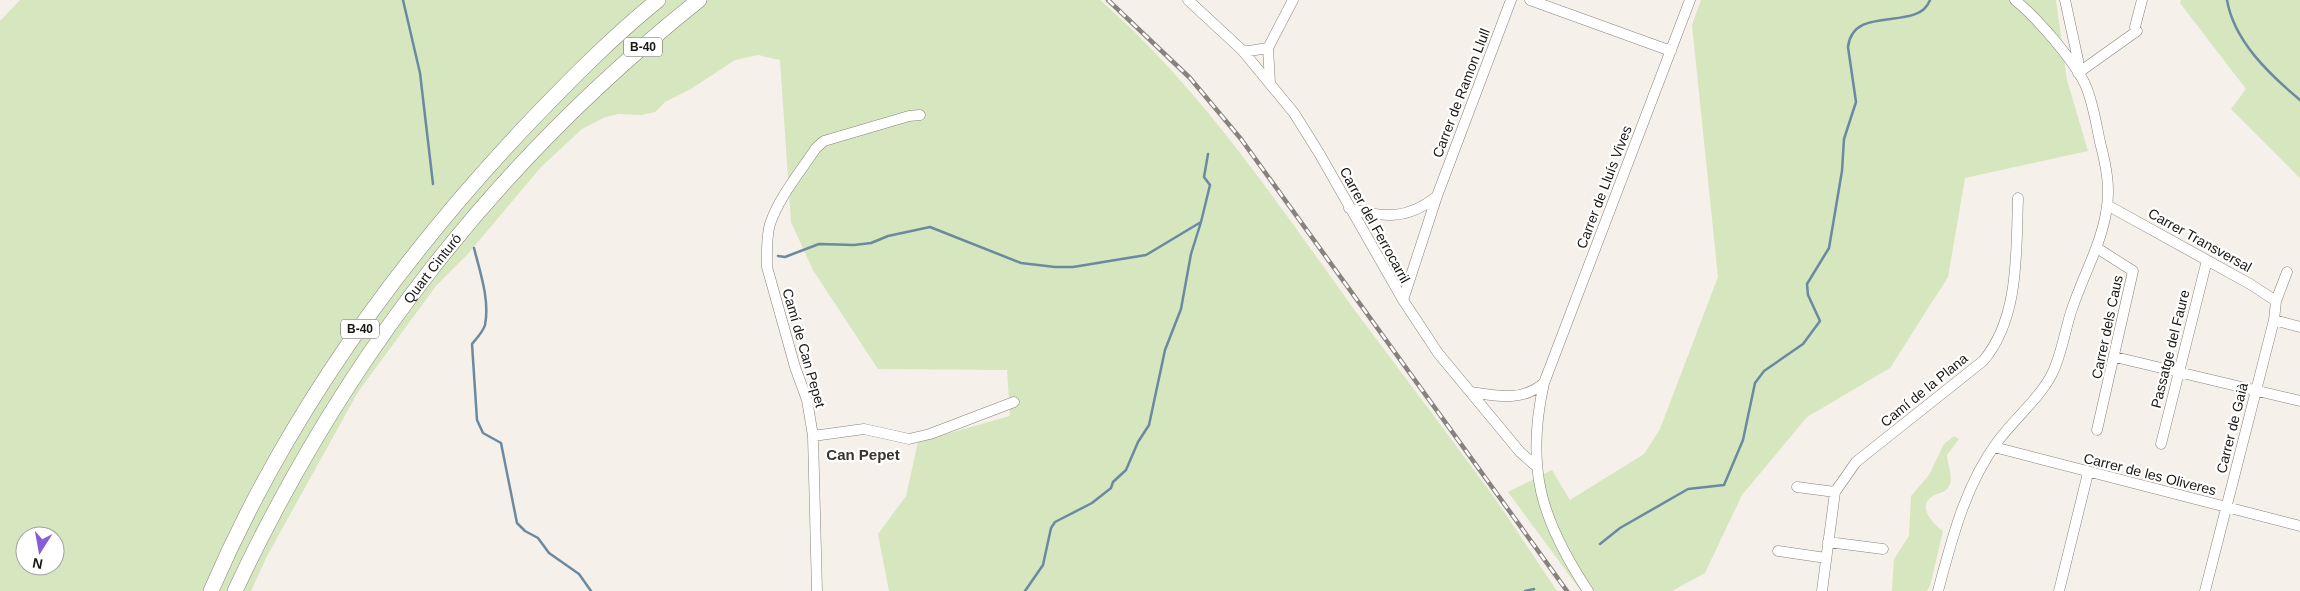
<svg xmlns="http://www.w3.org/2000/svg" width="2300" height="591" font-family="Arial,sans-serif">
<rect width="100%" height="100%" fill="#f5f0e9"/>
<path fill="#d6e6bf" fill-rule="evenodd" d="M20 0H1100C1202 89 1277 203 1356 312 1399 370 1443 427 1485 485 1510 519 1533 556 1557 591H889L878 534 906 496 918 442 1010 416 1007 370 878 369 813 270 791 222 780 60 758 55 735 60 691 89 665 102 655 112 641 115 618 114 603 118 582 129 541 167 467 255 436 286 358 392 267 556 251 591H0V21ZM25 536H55V566H25Z
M1701 0H2056L2067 80 2088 151 1965 178 1948 277 1890 368 1807 417 1742 495 1705 573 1672 591H1581L1508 492 1552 470 1570 500 1644 454 1660 429 1718 277 1692 25Z
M2181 0H2300V178L2231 109 2246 89 2180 3Z
M1954 436 1959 439 1947 455C1947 464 1954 477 1949 486 1946 493 1939 492 1933 496 1916 506 1933 524 1943 531L1930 586 1927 591H1892L1894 559 1909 536 1911 496 1929 475 1944 444Z"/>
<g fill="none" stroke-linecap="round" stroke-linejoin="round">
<path stroke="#6b8aa1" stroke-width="2.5" d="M403 0 420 73 433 184
M2227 0C2234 41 2269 74 2300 100
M474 248C480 272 490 300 485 325 483 332 476 339 472 344L477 420 483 433 501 443 517 523 525 531 538 538 549 553 579 574 591 591
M778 256 785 257 819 244 854 245 871 243 888 236 930 227 1021 263 1055 267H1073L1146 255 1201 222 1210 185 1204 177 1208 154
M1600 544 1620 528 1688 489 1724 485 1743 440 1755 383 1764 371 1803 344 1820 321 1808 295 1807 284 1829 248 1842 171 1844 139 1856 102 1848 47C1853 3 1918 33 1930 0
M1025 591 1043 565 1051 528 1055 522 1092 503 1111 488 1113 482 1126 470 1138 442 1149 425 1165 350 1181 309 1191 254 1201 222
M1525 591 1534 589"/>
<defs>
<path id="minor" d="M1188 0 1242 50 1294 113 1319 153 1403 300 1438 353 1520 452 1536 466
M1530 0 1671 51
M2065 0 2078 60V72
M2135 27 2142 0
M1242 50 1249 51 1268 48
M2078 73 2137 31
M1270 83 1268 48 1293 0
M2107 205 2250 284 2276 301
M1349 208C1383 218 1407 220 1436 197
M1403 300 1437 196 1511 0
M2274 320 2300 327
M2115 357 2300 401
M1544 383C1525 468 1541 520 1588 591
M1471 392C1497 396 1522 402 1544 383L1690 0
M2097 430 2133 271 2097 248
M813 436 864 429 909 439 930 434 1014 402
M2161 444 2207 260
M1994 447 2300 526
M1797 487 1835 492
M1828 542 1883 549
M1778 551 1826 558
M817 591 813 436 807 400 795 367 767 267C767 253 766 238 770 224 779 197 801 171 816 148L824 141 909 116 920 115
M1822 591 1835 492 1856 462 1983 361C2020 318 2016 250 2018 198
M1938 591C1952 539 1965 485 1998 441 2015 418 2039 399 2052 374 2062 354 2065 329 2072 309 2083 276 2100 247 2106 213 2111 189 2106 165 2100 142 2096 123 2093 102 2085 84 2072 58 2037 18 2015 0
M2059 591 2088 473
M2205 591 2274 320 2276 301 2287 272"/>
<g id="highway">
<path d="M211 591C285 419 397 263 524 128 567 83 610 39 658 0"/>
<path id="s1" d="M235 591C345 356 496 162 699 0"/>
</g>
</defs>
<use href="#minor" stroke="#87827c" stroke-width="11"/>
<use href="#highway" stroke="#87827c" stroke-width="16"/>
<use href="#minor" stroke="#fff" stroke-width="10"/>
<use href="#highway" stroke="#fff" stroke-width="15"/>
<defs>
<path id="rail" d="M1108 0 1190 78 1241 139 1567 591"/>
</defs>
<use href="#rail" stroke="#86827d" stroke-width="4.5"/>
<use href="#rail" stroke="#fff" stroke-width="2.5" stroke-dasharray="8" stroke-linecap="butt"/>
</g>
<g text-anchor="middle" stroke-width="4.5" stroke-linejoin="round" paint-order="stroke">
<g fill="#fff" stroke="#5f5d5b" stroke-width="1">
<rect x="624" y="37.5" width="38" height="19" rx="4"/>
<rect x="341" y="319.5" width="38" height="19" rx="4"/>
</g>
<g font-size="12" font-weight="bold" fill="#1a1815">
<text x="643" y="51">B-40</text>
<text x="360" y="333">B-40</text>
</g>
<g font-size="14" fill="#1a1815" stroke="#fff">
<text transform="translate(1461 93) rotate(-69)" y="5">Carrer de Ramon Llull</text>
<text transform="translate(1604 187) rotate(-69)" y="5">Carrer de Lluís Vives</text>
<text transform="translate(1375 225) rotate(61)" y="5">Carrer del Ferrocarril</text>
<text transform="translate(2200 240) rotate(29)" y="5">Carrer Transversal</text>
<text dy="5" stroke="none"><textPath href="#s1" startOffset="379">Quart Cinturó</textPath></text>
<text transform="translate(2107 327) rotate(-78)" y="5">Carrer dels Caus</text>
<text transform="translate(804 348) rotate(74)" y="5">Camí de Can Pepet</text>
<text transform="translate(2170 349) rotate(-76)" y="5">Passatge del Faure</text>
<text transform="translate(1924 390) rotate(-39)" y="5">Camí de la Plana</text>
<text transform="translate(2232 428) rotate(-76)" y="5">Carrer de Gaià</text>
<text transform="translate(2150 474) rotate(14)" y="5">Carrer de les Oliveres</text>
</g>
<g font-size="15" font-weight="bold" fill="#38342e" stroke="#fff">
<text x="863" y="460">Can Pepet</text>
</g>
</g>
<g transform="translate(40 551) rotate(191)"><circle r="24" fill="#ffffff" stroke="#a3a3a1"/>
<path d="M0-4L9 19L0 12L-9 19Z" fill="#855dd7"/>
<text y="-8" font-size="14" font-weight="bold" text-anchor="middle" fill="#1a1815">N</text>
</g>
</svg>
